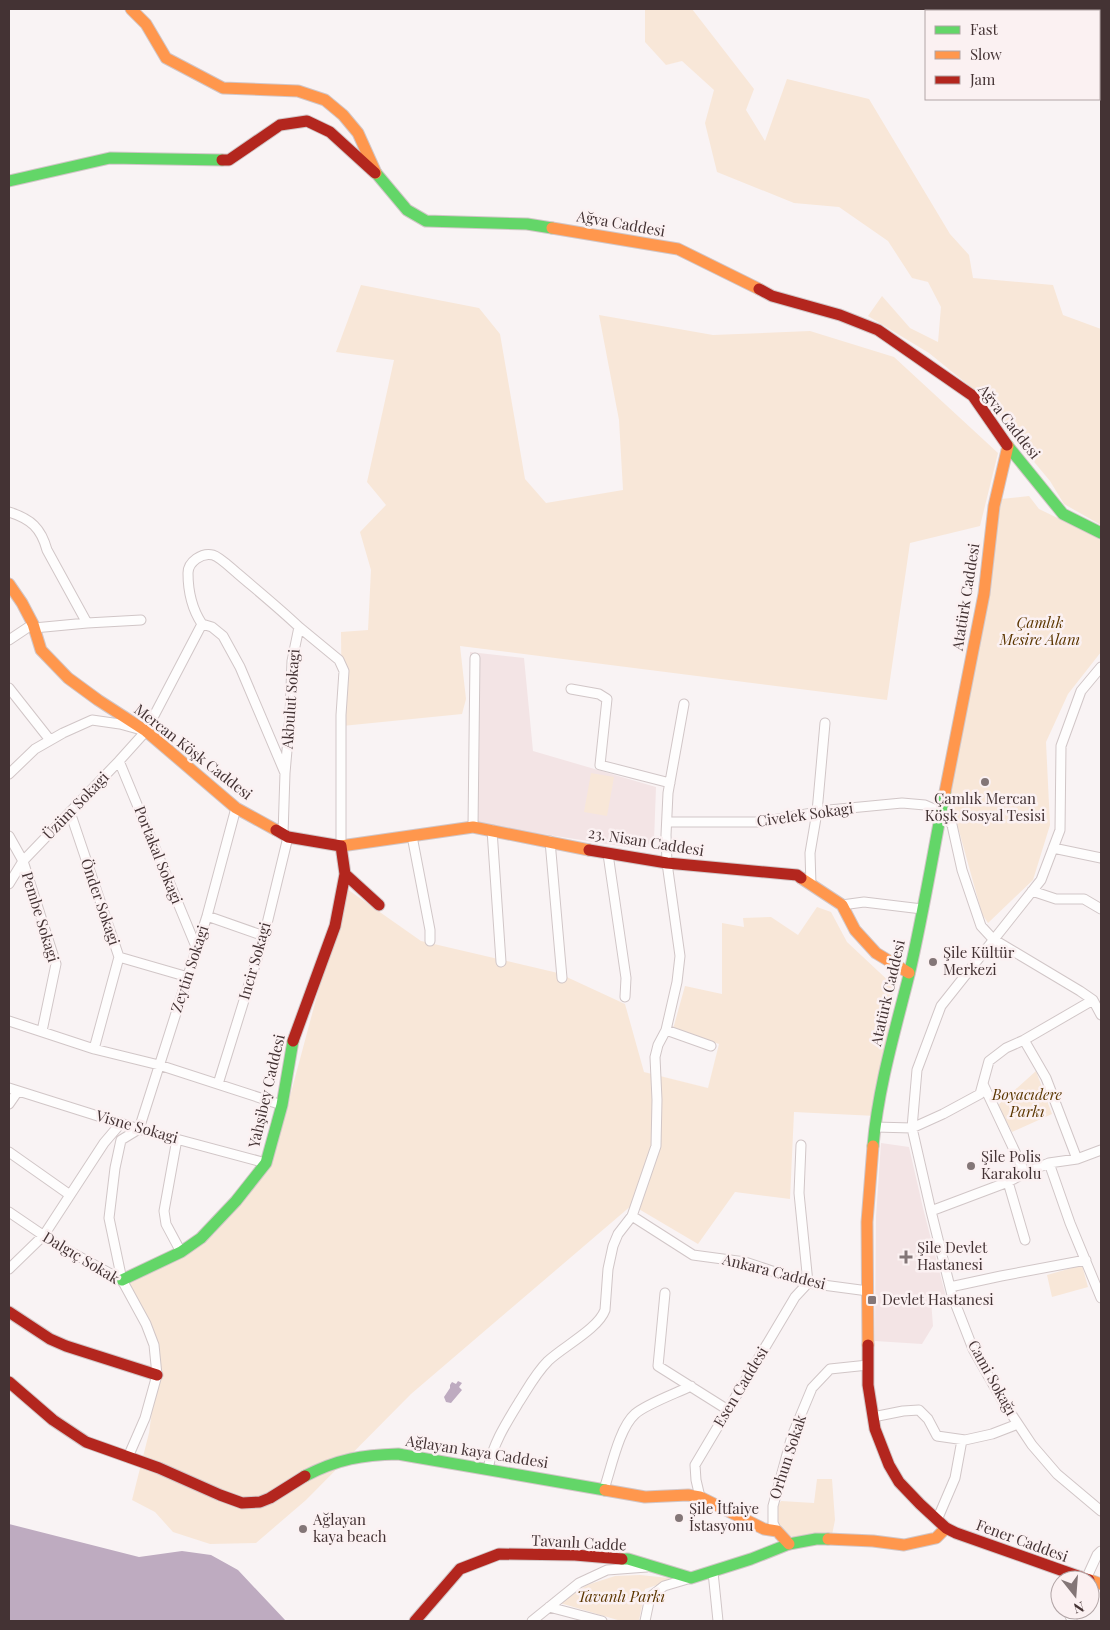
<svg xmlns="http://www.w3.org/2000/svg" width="1110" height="1630" font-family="'Playfair Display',serif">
<rect width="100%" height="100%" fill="#f9f3f4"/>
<path fill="#f3e4e5" d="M470 652 524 658 533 751 656 787 654 841 640 849 477 824Z
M881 1143 909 1147 923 1208 946 1297 931 1300 933 1326 922 1344 875 1341 876 1217Z"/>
<path fill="#f8e7d8" d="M645 9H692L754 89 746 110 765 141 787 79 869 99 950 234 969 255 973 278 1053 285 1063 315 1101 329V525L1064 504 1050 481 1020 445 988 401 929 353 868 316 882 296 910 328 938 342 941 307 928 282 912 278 888 241 839 207 794 203 717 172 705 123 714 90 682 61 666 65 645 42Z
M361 285 479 308 500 334 525 479 546 503 623 490 619 420 599 315 713 335 810 331 894 357 998 453 980 526 910 543 887 700 460 646 466 699 462 714 342 726 341 632 368 630 371 570 360 532 386 505 367 482 394 360 336 352Z
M1029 496 1039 509 1101 539V652L1068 694 1046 742 1050 825 1033 880 988 923 982 914 956 820 944 808 986 594 1001 499Z
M591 773 614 777 607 816 584 812Z
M347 889 421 941 558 973 625 1004 644 1072 708 1088 719 1044 673 1029 685 986 722 994V923L744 927 743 918 771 917 798 935 817 907 831 912 847 942 894 986 876 1116 794 1112 790 1199 735 1192 698 1244 632 1205 411 1394 306 1500 256 1543 210 1544 173 1532 155 1512 132 1500 149 1433 157 1375 156 1358 125 1286 214 1234 277 1145 315 1003Z
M1036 1071 1052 1114 1012 1132 998 1105Z
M1082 1265 1088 1287 1052 1297 1047 1275Z
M817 1479H832L835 1520 832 1535C811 1537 789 1546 778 1523 774 1515 776 1508 781 1501L814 1503Z
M640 1575 669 1578V1581L645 1589 639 1621H621L560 1603 587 1585 615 1576Z"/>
<path fill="#beabc0" d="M458 1381 462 1383 459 1387 462 1390 451 1403 446 1402 444 1397 450 1388V1385L452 1382 456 1384Z
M9 1524 139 1557 182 1551 211 1555 238 1570 286 1621H9Z"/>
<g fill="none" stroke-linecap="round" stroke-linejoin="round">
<defs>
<path id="street" d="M9 512C31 519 41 528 47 550L87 623 141 620
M299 627 339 660 344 671 341 715V846
M34 628 87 623
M9 640 33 624
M1101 667 1081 691 1061 746 1060 830 1041 880 941 1006 917 1070 912 1128 931 1211 952 1295 973 1349 1002 1400 1032 1445 1057 1474 1101 1511
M9 688 50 740
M571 689 599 694 607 699 600 765 670 783
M119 761 197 949
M9 774 35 749 63 733 92 720 120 724 138 729
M70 812 119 957 94 1049
M667 822H761L829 810 902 803 925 805 941 812 952 825 962 870 981 926 993 939 1080 991 1093 1000 1101 1015
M473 827 475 658
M492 830 501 962
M283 834 285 773 290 716 292 661 299 627C279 608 258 591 237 573 232 569 220 557 213 555 202 552 188 562 188 573 188 591 192 609 202 624L212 627 223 636 240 667 285 773
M9 836 23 861 56 964 42 1031
M412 836 430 930V941
M550 841 562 978
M1053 848 1101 858
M608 854 626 978 625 997
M9 884 23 861 119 761 146 731 202 624
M811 885 810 853 817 812 825 723
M1032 891 1056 899H1084L1101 909
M842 905 864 902 922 909
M207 916 264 936
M119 957 188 977
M9 1021 94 1049 159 1065 282 1105
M666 1030 711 1046
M1024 1040 1046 1078 1077 1159
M218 1084 264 936 288 837
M983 1084 1025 1173
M9 1088 139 1129 266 1163
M9 1104 18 1091
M875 1127 912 1128 943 1114 980 1094 989 1061 1006 1048 1024 1040 1093 1000
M177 1139 164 1211 166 1224 181 1252
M801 1145 799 1193 808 1283
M9 1152 70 1195
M1049 1163 1070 1223 1101 1298
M1008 1182 1025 1240
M931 1211 1008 1182 1025 1173 1049 1163 1077 1159 1101 1150
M9 1212 56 1244 122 1280 146 1324 154 1345 157 1375 145 1418 128 1457
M632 1216 693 1255 745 1262 808 1283 868 1291
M9 1269 44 1235 104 1143 121 1123
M122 1280 109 1218 115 1168 121 1140 139 1129 207 916 236 808
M950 1287 1001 1276 1086 1260
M665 1293 658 1366 728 1410
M873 1417 903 1411 919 1410 928 1419 937 1436 965 1440 992 1434 1018 1424
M488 1468C494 1442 505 1425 519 1402 528 1388 536 1373 548 1361 564 1346 598 1329 605 1310L608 1269 613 1246 618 1234 632 1216 656 1146 657 1100 655 1057 658 1045 666 1030 677 982 680 956 667 863 666 835 668 793 684 704
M604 1489C611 1469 619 1428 635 1414 646 1404 677 1393 691 1386
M700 1497 696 1480 695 1465 795 1297 808 1283
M937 1520 955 1478 962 1440
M777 1531 773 1523V1506L792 1436 812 1388 830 1369 868 1365
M713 1572 718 1621
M1086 1579 1097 1555 1101 1551
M549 1607 602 1621
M1067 1610 1072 1620 1071 1621
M532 1621 579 1583 607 1570 647 1567
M645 1621 650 1597 664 1586 691 1578"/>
<path id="fast" d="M376 173 407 210 426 221 527 224 552 228
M9 181 110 158 222 160
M1007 445 1063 514 1101 533
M873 1146C878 1088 895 1031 909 975 923 915 933 853 945 792
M122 1280 181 1252 201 1238 236 1201 266 1163 282 1105 293 1041
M305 1476C338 1459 362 1455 398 1454L605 1490
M622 1559H628L691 1578 751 1559 789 1544 816 1539H828"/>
<path id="slow" d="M131 9 146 24 166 58 223 88 298 91 325 100 343 115 358 133 376 173
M552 228 678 249 759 289
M9 584 22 603 33 624 41 650 68 678 98 700 146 731 236 808 276 830
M945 792 984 594 994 506 1008 446
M341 846 473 827 589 850
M801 878 842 905 855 930 876 953 909 973
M868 1345 867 1222 873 1146
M605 1490 645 1497 688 1495 700 1497 764 1529 777 1531 789 1544
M828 1539 873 1541 904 1545 936 1538 946 1528
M1090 1580 1101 1584"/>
<path id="jam" d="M222 160H229L280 125 307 121 330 132 375 173
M759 289 772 296 840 315 878 330 973 396 1007 445
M276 830 288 837 341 846 345 874 379 905
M589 850 667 863 797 875 801 878
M293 1041 335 926 345 874
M9 1312 50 1339 66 1346 157 1375
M868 1345V1385L875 1429 889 1465 899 1482 920 1504 946 1528 956 1533 1089 1580
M9 1382 53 1420 86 1442 159 1468 220 1495 242 1503 260 1502 270 1498 305 1476
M415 1621 460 1569 499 1554 575 1555 622 1559"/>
</defs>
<use href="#street" stroke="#d1c6c7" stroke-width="11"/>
<use href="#fast" stroke="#d1c6c7" stroke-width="13"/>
<use href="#slow" stroke="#d1c6c7" stroke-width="13"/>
<use href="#jam" stroke="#d1c6c7" stroke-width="13"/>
<use href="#street" stroke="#fefdfd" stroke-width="9"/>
<use href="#fast" stroke="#63d668" stroke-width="11"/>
<use href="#slow" stroke="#ff974d" stroke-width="11"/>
<use href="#jam" stroke="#b3261e" stroke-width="11"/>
</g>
<g fill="#837677" stroke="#fbf1f2" stroke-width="2">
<circle cx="985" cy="782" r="5"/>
<circle cx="933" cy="962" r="5"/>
<circle cx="971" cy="1166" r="5"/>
<path d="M903.5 1249.5h5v5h5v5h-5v5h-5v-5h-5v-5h5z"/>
<rect x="867" y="1295" width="10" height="10" rx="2.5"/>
<circle cx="679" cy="1518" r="5"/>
<circle cx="303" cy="1529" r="5"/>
</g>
<g text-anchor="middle" stroke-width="5" stroke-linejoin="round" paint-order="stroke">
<g font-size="15" fill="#443334" stroke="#fbf1f2">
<text transform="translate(621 224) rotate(10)" y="5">Ağva Caddesi</text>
<text transform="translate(1009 422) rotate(52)" y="5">Ağva Caddesi</text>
<text transform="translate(966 597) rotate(-81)" y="5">Atatürk Caddesi</text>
<text transform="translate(291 699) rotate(-86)" y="5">Akbulut Sokagi</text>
<text transform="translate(193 752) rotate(38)" y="5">Mercan Köşk Caddesi</text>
<text transform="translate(76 806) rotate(-46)" y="5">Üzüm Sokagi</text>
<text transform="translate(805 815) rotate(-8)" y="5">Civelek Sokagi</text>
<text transform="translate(646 842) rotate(9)" y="5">23. Nisan Caddesi</text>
<text transform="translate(158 855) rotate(68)" y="5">Portakal Sokagi</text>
<text transform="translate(100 902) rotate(71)" y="5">Önder Sokagi</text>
<text transform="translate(40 917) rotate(73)" y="5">Pembe Sokagi</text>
<text transform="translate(255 961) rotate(-74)" y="5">Incir Sokagi</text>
<text transform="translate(190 969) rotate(-72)" y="5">Zeytin Sokagi</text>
<text transform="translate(888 993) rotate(-77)" y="5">Atatürk Caddesi</text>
<text transform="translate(267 1091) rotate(-77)" y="5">Yahşibey Caddesi</text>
<text transform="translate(137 1127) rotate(16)" y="5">Visne Sokagi</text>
<text transform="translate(81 1258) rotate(31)" y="5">Dalgıç Sokak</text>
<text transform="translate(774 1272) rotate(14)" y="5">Ankara Caddesi</text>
<text transform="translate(992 1378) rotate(61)" y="5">Cami Sokağı</text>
<text transform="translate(741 1387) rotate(-59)" y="5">Esen Caddesi</text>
<text transform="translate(477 1452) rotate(9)" y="5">Ağlayan kaya Caddesi</text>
<text transform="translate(788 1457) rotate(-72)" y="5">Orhun Sokak</text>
<text transform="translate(1022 1541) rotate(20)" y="5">Fener Caddesi</text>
<text transform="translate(579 1543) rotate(3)" y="5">Tavanlı Cadde</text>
</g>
<g font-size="15" font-style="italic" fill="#5b3600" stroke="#fbf1f2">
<text x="1040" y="628">Çamlık<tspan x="1040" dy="17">Mesire Alanı</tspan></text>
<text x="1027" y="1100">Boyacıdere<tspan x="1027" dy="17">Parkı</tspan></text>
<text x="621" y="1602">Tavanlı Parkı</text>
</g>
<g font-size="15" fill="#443334" stroke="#fbf1f2" text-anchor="start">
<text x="985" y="804" text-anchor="middle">Çamlık Mercan<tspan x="985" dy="17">Köşk Sosyal Tesisi</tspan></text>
<text x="943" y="958">Şile Kültür<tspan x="943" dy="17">Merkezi</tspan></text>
<text x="981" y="1162">Şile Polis<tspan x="981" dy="17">Karakolu</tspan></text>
<text x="917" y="1253">Şile Devlet<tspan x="917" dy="17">Hastanesi</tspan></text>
<text x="882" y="1305">Devlet Hastanesi</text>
<text x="689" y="1514">Şile İtfaiye<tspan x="689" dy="17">İstasyonu</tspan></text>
<text x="313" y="1525">Ağlayan<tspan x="313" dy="17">kaya beach</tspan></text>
</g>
</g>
<rect width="1110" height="1630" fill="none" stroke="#443334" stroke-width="20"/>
<rect x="925" y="10" width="175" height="90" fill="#fbf1f2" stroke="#b2a5a6"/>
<rect x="935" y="26" width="25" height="8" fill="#63d668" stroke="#b2a5a6"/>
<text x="970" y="35" font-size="15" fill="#443334">Fast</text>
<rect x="935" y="51" width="25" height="8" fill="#ff974d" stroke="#b2a5a6"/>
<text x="970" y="60" font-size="15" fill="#443334">Slow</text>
<rect x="935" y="76" width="25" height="8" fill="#b3261e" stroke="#b2a5a6"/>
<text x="970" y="85" font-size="15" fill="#443334">Jam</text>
<g transform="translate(1075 1595) rotate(163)"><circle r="24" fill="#fbf1f2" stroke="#b2a5a6"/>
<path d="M0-4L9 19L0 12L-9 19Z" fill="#837677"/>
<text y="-8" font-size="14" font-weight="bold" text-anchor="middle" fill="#443334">N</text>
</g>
</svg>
